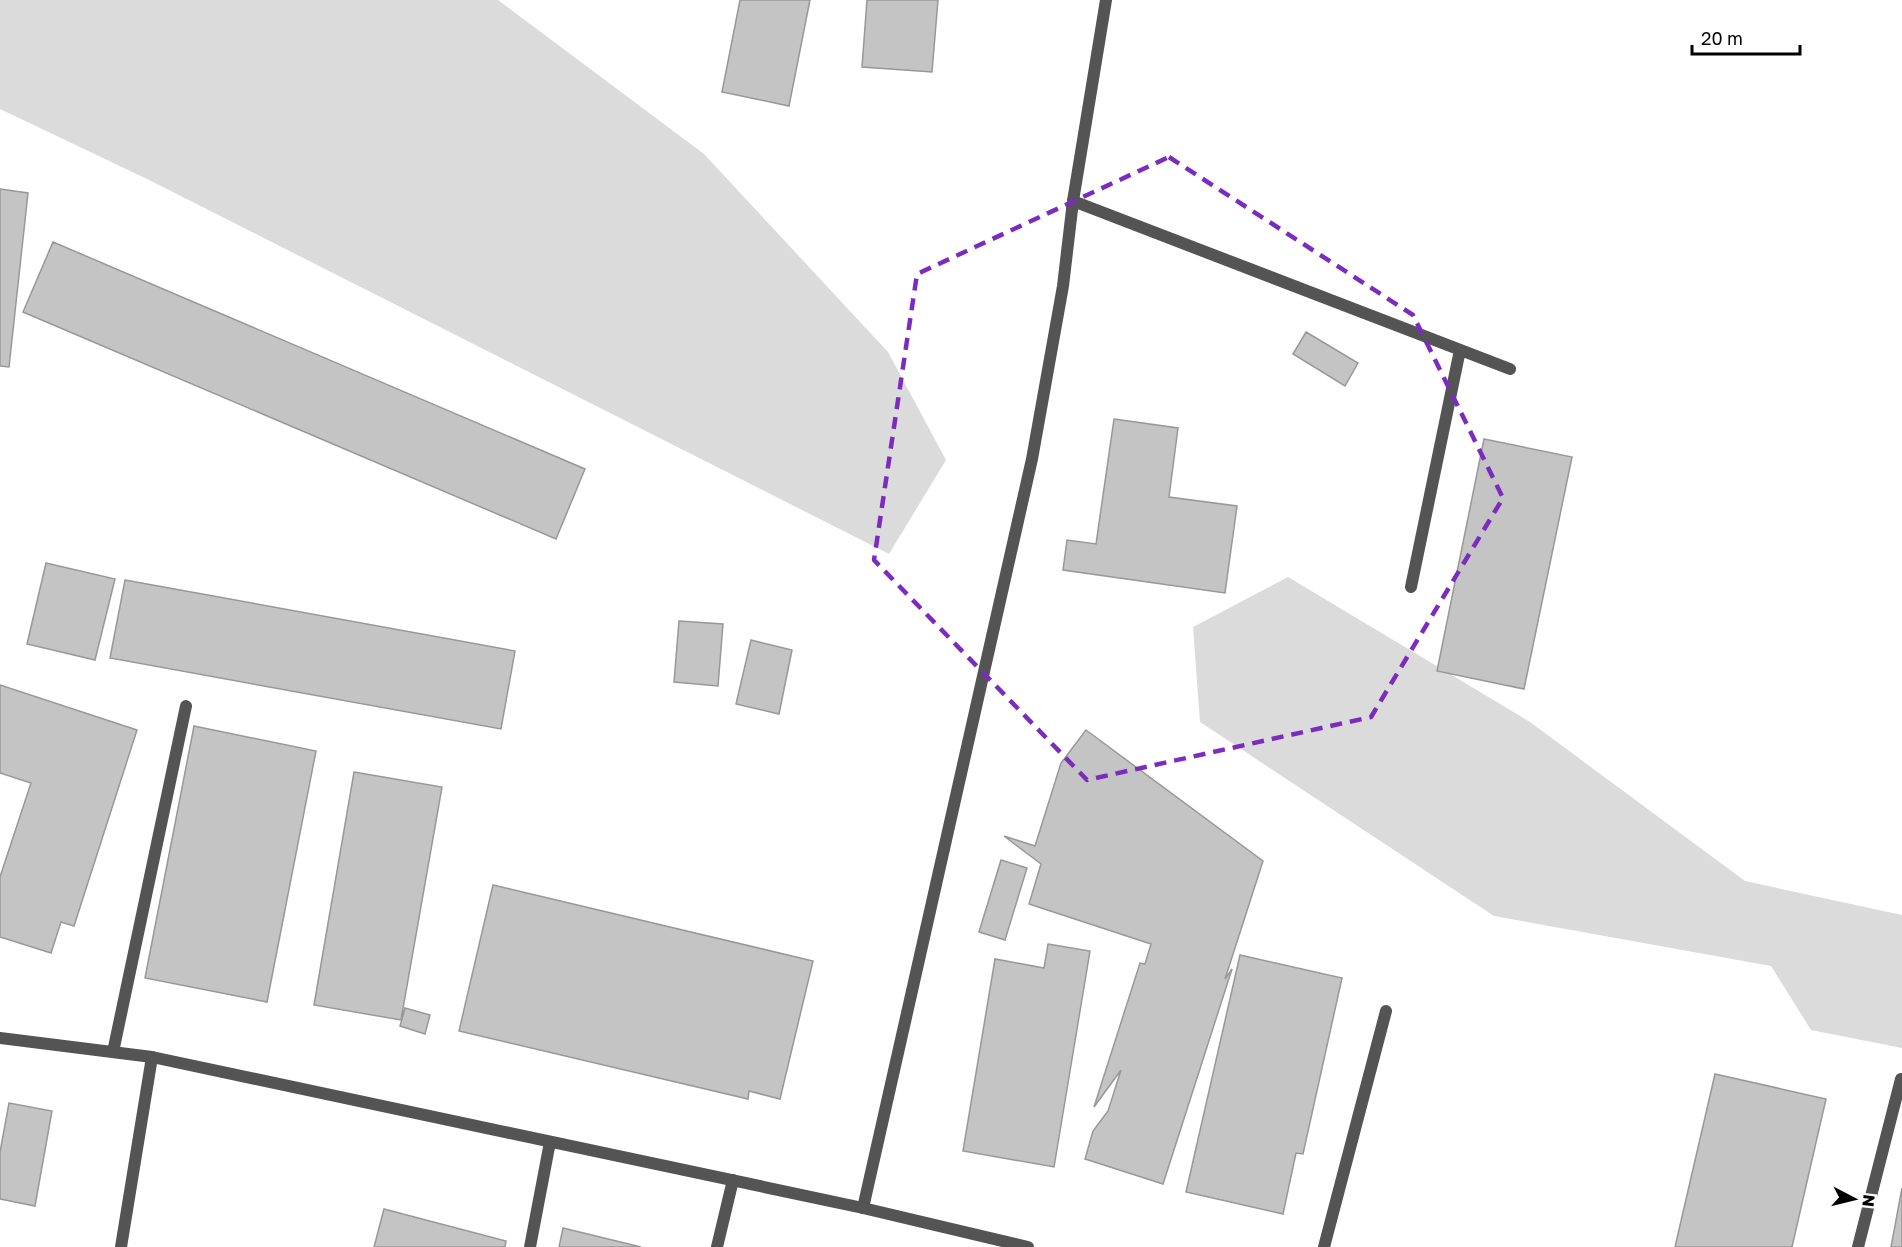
<svg xmlns="http://www.w3.org/2000/svg" width="1902" height="1247" font-family="'Golos Text',sans-serif">
<rect width="100%" height="100%" fill="#fff"/>
<path fill="#dbdbdb" d="M0 0H498L704 154 888 352 946 460 889 554 147 179 0 109Z
M1288 577 1530 722 1745 881 1902 915V1048L1811 1030 1771 966 1494 916 1200 722 1193 627Z"/>
<path fill="#c4c4c4" stroke="#989898" stroke-width="1.5" d="M740 0H810L789 106 722 92Z
M867 0H938L932 72 862 67Z
M0 189 28 193 9 367 0 366Z
M53 242 585 469 556 539 23 312Z
M1306 332 1358 363 1345 386 1293 354Z
M1114 419 1178 428 1169 497 1237 506 1225 593 1063 570 1067 540 1096 544Z
M1484 439 1572 457 1524 689 1437 671Z
M46 563 115 579 95 660 27 644Z
M125 580 515 651 501 729 110 658Z
M679 621 723 624 718 686 674 682Z
M751 640 792 650 779 714 736 704Z
M0 685 137 730 74 926 61 922 51 953 0 937V877L31 783 0 773Z
M194 726 316 751 267 1002 145 978Z
M1086 730 1263 861 1225 979 1232 969 1163 1184 1085 1159 1093 1131 1108 1111 1121 1070 1094 1107 1140 963 1145 964 1151 944 1029 904 1041 864 1004 836 1035 846 1061 763Z
M354 772 442 787 401 1020 314 1005Z
M1001 860 1027 868 1005 940 979 932Z
M493 885 813 961 780 1099 749 1091 748 1099 459 1031Z
M1048 944 1090 951 1054 1167 963 1151 995 959 1044 968Z
M1240 955 1342 978 1303 1154 1296 1153 1283 1214 1186 1192Z
M405 1008 430 1015 425 1034 400 1026Z
M1715 1074 1826 1099 1792 1247H1675Z
M9 1103 52 1111 35 1206 0 1199V1152Z
M1902 1188V1247H1891Z
M384 1209 506 1241 505 1247H374Z
M563 1228 641 1247H559Z"/>
<g fill="none" stroke-linecap="round" stroke-linejoin="round">
<path stroke="#545454" stroke-width="12" d="M1073 201 1510 369
M1411 587 1460 350
M113 1052 186 706
M530 1247 550 1142
M717 1247 733 1180
M1324 1247 1386 1011
M1858 1247 1901 1079"/>
<path stroke="#545454" stroke-width="12" d="M863 1208 1032 459 1063 286 1073 201 1106 0
M121 1247 152 1057"/>
<path stroke="#545454" stroke-width="12" d="M0 1038 152 1057 863 1208 1028 1247"/>
</g>
<path fill="none" stroke="#7b2cbf" stroke-width="4.5" stroke-dasharray="12 8" stroke-linejoin="round" d="M1169 157 1413 315 1503 498 1371 717 1087 780 874 560 917 274Z"/>
<g transform="translate(1854 1199) rotate(97)" stroke="#ffffff" stroke-width="4.5" paint-order="stroke">
<path d="M0-4.5L10 22L0 15L-10 22Z" fill="#000000"/>
<text y="-9" font-size="16" font-weight="bold" text-anchor="middle" fill="#000000">N</text>
</g>
<path d="M1692 45v9h108v-9" fill="none" stroke="#000000" stroke-width="3"/>
<text x="1701" y="45" font-size="18" fill="#000000" stroke="#ffffff" stroke-width="4.5" paint-order="stroke">20 m</text>
</svg>
